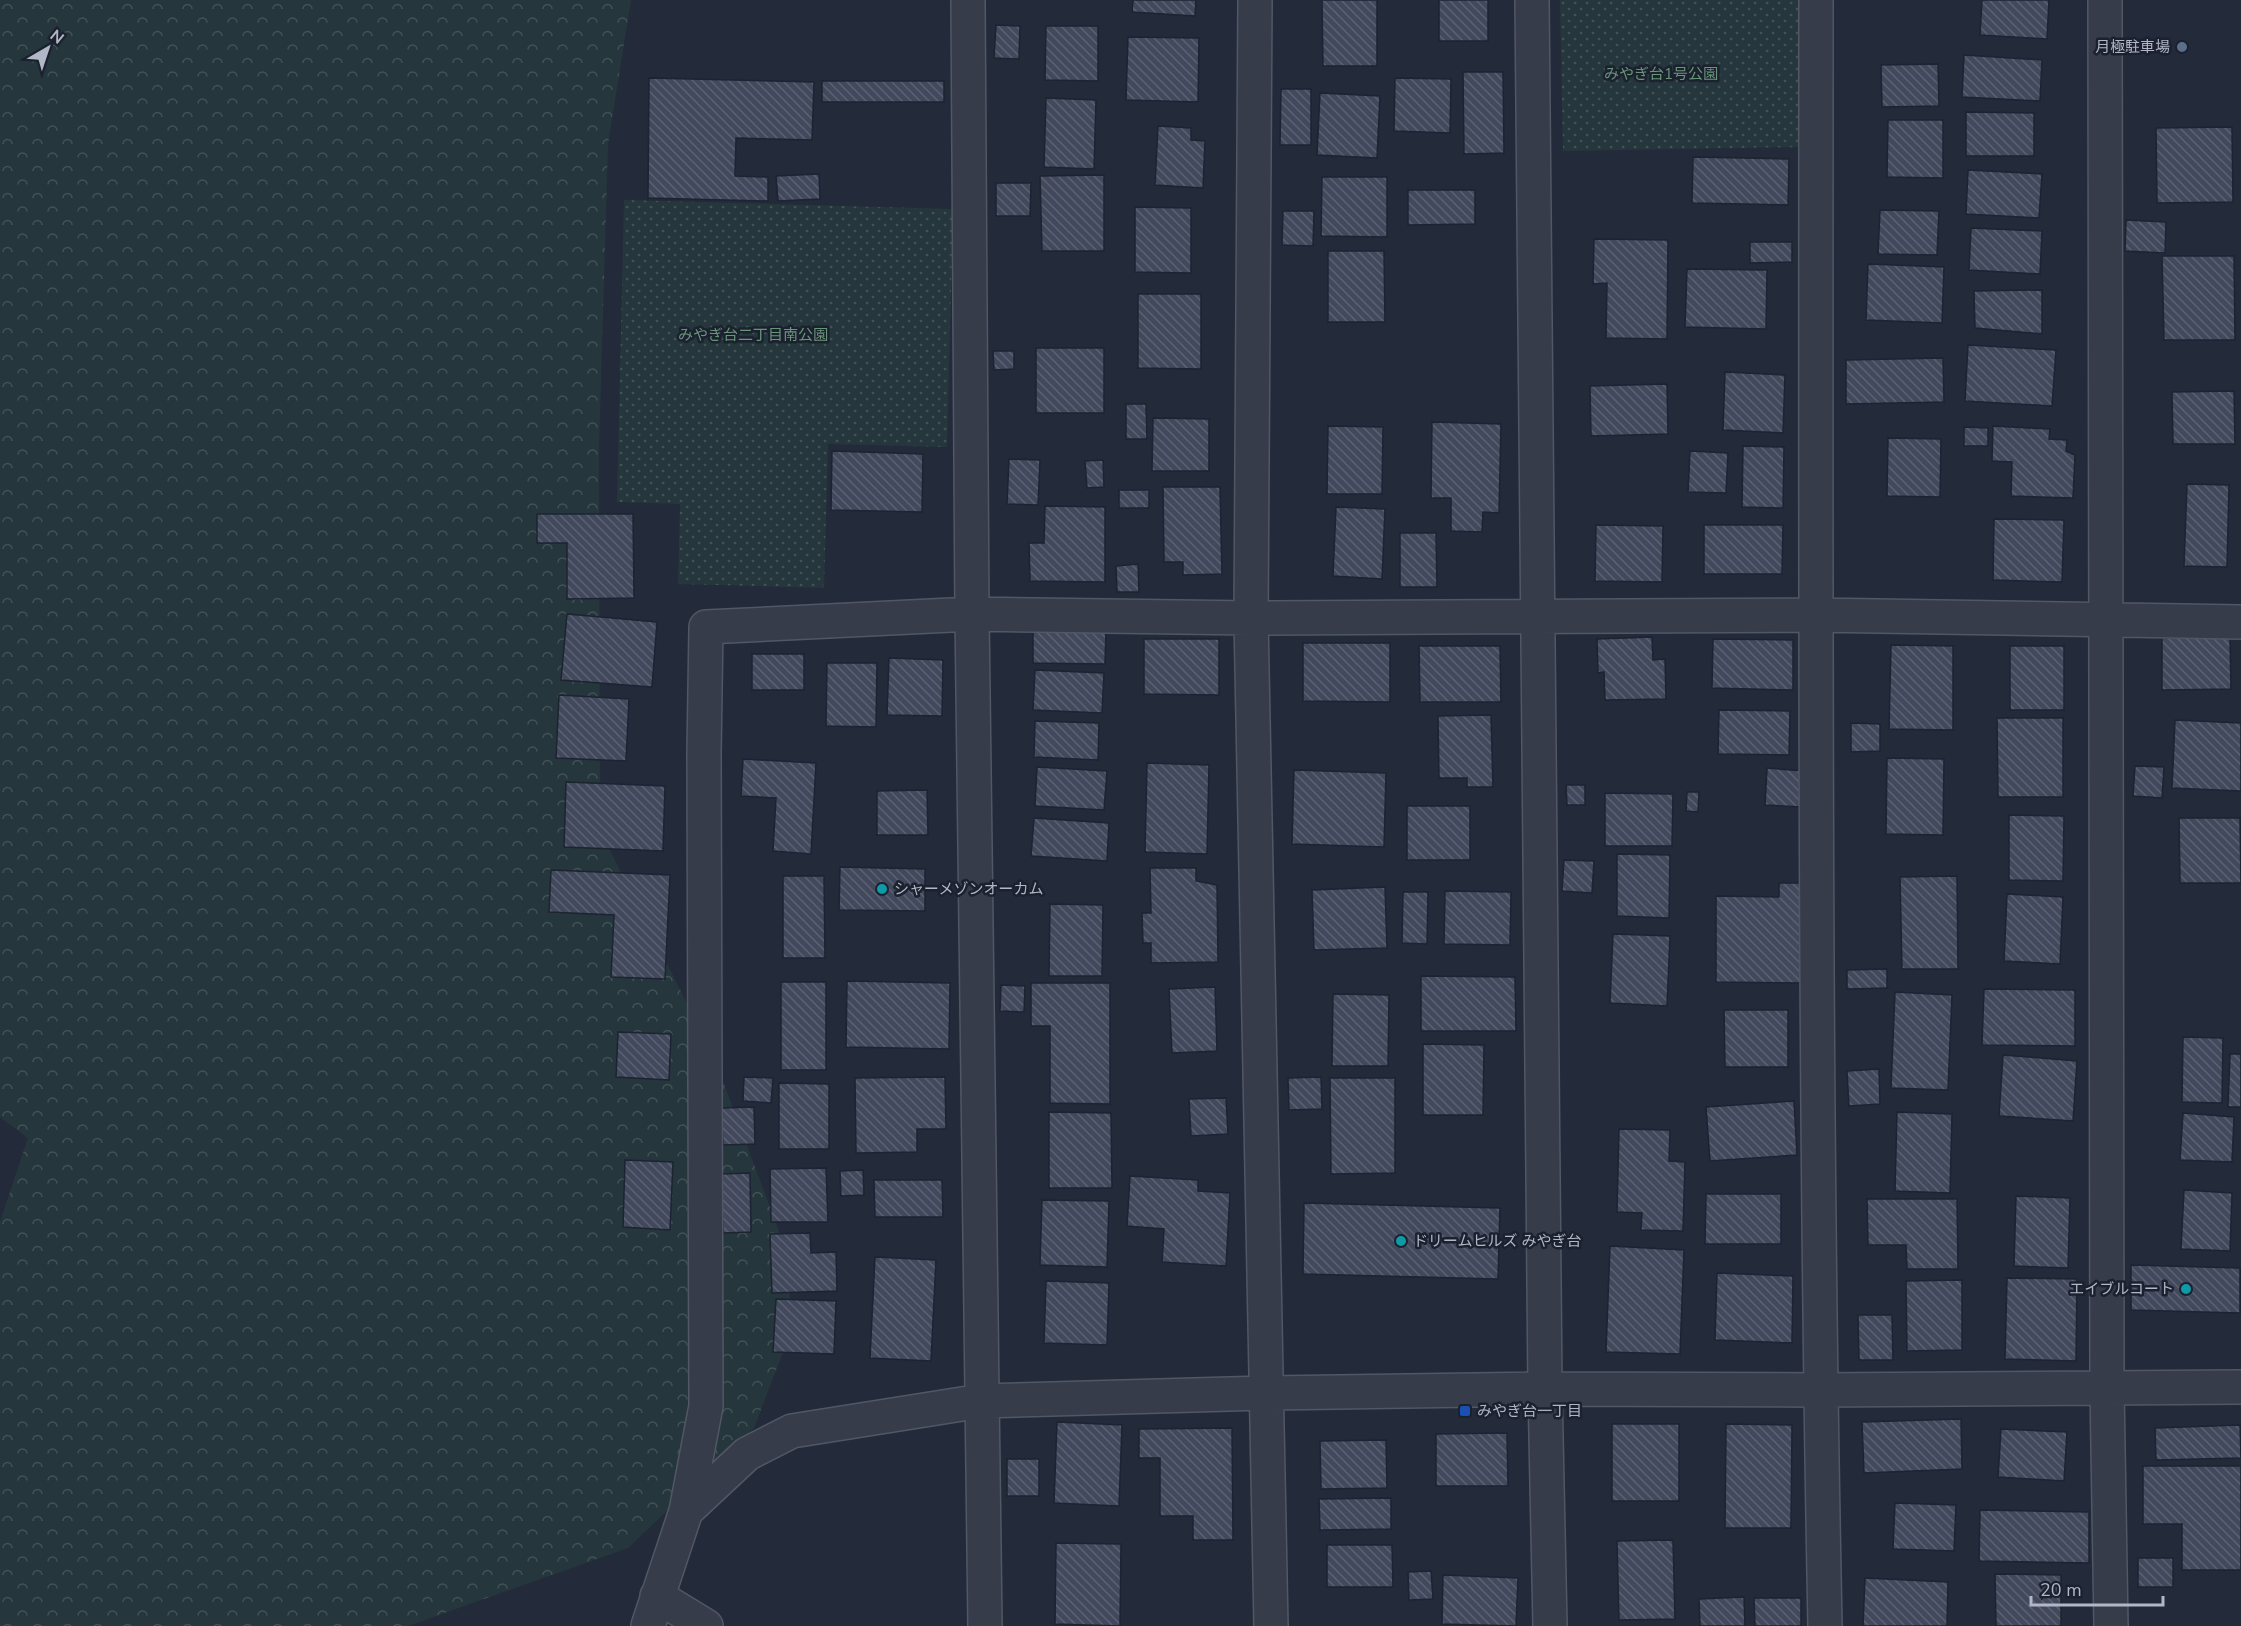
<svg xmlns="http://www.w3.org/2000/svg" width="2241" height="1626" font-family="'Nunito Sans','Noto Sans JP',sans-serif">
<defs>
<pattern id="forest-crowns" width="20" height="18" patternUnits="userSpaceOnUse" patternTransform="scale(1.5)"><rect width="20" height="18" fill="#25373c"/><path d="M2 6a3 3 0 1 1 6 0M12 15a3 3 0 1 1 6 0" fill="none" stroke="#425257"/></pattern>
<pattern id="park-dots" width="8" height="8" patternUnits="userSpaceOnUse" patternTransform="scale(1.5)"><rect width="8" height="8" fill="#25373c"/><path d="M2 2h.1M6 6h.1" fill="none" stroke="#425257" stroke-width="1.8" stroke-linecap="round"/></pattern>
<pattern id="building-back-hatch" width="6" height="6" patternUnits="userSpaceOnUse" patternTransform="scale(1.5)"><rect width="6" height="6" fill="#42495c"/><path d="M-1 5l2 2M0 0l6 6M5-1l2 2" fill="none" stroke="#5b6172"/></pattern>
</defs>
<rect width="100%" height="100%" fill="#232a3a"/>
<path fill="url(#forest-crowns)" d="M0 0H631L608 144 599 447 600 831 714 1057 784 1245 793 1326 754 1428 628 1548 408 1626H0V1222L28 1138 0 1117Z"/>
<path fill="url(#park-dots)" d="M1560 0H1798L1801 147 1563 151Z
M624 200 953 209 947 447 828 444 824 588 678 584 680 504 617 502Z"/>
<path fill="url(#building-back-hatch)" stroke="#1d2331" stroke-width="1.5" d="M1133 0H1196L1195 16 1132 12Z
M1322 0H1377V66H1323Z
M1439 0H1488V41H1439Z
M1982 0H2049L2047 39 1980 35Z
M996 25 1020 26 1019 59 994 58Z
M1046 26H1098V81L1045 80Z
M1128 37 1199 38 1198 102 1126 100Z
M1964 55 2042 60 2040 101 1962 97Z
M1938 64 1939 106 1882 107 1881 65Z
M1463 72H1503L1504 153 1464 154Z
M649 78 814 82 812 140 736 138 735 176 768 177V201L648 198Z
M1395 78 1451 79 1450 133 1394 131Z
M822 81H944V102H822Z
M1281 89H1311V145H1280Z
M1320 93 1380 96 1377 158 1317 155Z
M1046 98 1096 100 1094 169 1044 167Z
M1966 112 2034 113V156H1966Z
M1888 120H1943V178L1887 177Z
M1158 126 1191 128V140L1205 141 1203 188 1155 185Z
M2232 127 2233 202 2157 203 2156 128Z
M1693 157 1789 159 1788 205 1692 203Z
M1968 170 2042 174 2039 218 1966 214Z
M819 174 820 199 778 201 776 176Z
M1104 175V251H1042L1040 176Z
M1322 177H1387V237L1321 236Z
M996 183H1031L1030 216H996Z
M1408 190H1475V224L1408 225Z
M1135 207 1191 208V273L1135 272Z
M1880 210 1939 211 1937 255 1878 254Z
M1283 211H1314L1313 246 1282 245Z
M2126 220 2166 222 2165 253 2125 251Z
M1971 228 2042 231 2040 274 1969 270Z
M1594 239 1668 240 1667 339 1606 338 1607 283 1593 284Z
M1750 242H1792V262L1750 263Z
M1328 251H1384L1385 322H1328Z
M2162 256H2234L2235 340H2164Z
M1868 264 1944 267 1942 323 1866 320Z
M1687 269 1767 270 1766 329 1685 327Z
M2042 290V334L1975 328 1974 291Z
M1138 294H1201V369L1138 368Z
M1968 345 2056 350 2052 406 1965 401Z
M1036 348H1104V413H1036Z
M993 351H1014V369L994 370Z
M1943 358 1944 402 1846 404V360Z
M1725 372 1785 375 1783 433 1723 430Z
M1667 384 1668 434 1591 436 1590 386Z
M2234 391 2235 444H2173L2172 392Z
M1126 404H1146L1147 439H1126Z
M1153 418 1209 419V471H1152Z
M1432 422 1501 424 1499 513 1483 512 1482 532 1451 531V498H1431Z
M1328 426 1383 427 1382 494H1327Z
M1993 426 2050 429 2049 439 2067 440 2066 451 2075 455 2073 498 2011 496 2012 462 1992 461Z
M1964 427 1988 428V446H1964Z
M1888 438 1941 439 1940 497 1887 496Z
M1743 446 1784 447 1783 508 1742 507Z
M832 451 923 454 922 512 831 510Z
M1690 451 1728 453 1726 493 1688 492Z
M1009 459 1040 460 1038 505 1007 504Z
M1103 460 1104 487 1087 488 1085 461Z
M2187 484 2229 485 2227 567 2184 566Z
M1163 487H1220L1222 574 1183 575V562H1164Z
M1119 490H1149V508H1119Z
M1045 506 1105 507V582L1030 581 1029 543H1044Z
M1336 507 1385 509 1382 579 1333 576Z
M537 514H633L634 598 567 599V543H537Z
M1994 519 2064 520 2062 582 1993 580Z
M1596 525 1663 526 1662 582 1595 581Z
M1704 525H1783L1782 574H1704Z
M1400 533H1436L1437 587H1400Z
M1138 564 1139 592H1117L1116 566Z
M567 614 657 622 652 687 561 680Z
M1033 630 1106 631 1105 664 1033 663Z
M1652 637 1653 660 1665 659 1666 699 1605 700 1604 672 1598 673 1597 639Z
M2230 637 2231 689 2162 690V638Z
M1144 639H1219V695L1144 694Z
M1713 639 1793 640V690L1712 688Z
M1303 643H1390V702L1303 701Z
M1891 645 1953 646V730L1889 729Z
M1419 646H1500L1501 702H1420Z
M2010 646H2064V710H2010Z
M752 654H804V690H752Z
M889 658 943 660 942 716 887 715Z
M827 663H877L876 727 826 726Z
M1035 670 1104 673 1102 713 1033 710Z
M559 695 629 699 626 761 556 758Z
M1719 710 1790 711 1789 755 1718 754Z
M1491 715 1493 787H1467V778H1439L1438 716Z
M1997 718H2063V797H1998Z
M2175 720 2241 723V791L2172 788Z
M1035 721 1099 723 1098 760 1034 757Z
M1851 723 1880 724V751L1851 752Z
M1887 758 1944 759 1943 835 1886 834Z
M743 759 816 763 811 854 773 851 776 798 741 796Z
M1147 763 1209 765 1207 854 1145 852Z
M2135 766 2164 767 2162 798 2133 796Z
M1037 767 1107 771 1104 810 1035 806Z
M1767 768 1804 771 1802 807 1765 805Z
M1294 770 1386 773 1384 847 1292 844Z
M566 782 665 786 663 851 564 847Z
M1566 785H1585V805H1567Z
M927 790 928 835H877V791Z
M1687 792H1699L1698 812 1686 811Z
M1605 793 1673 794 1672 846H1605Z
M1407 806H1470V860H1407Z
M2009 815 2064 816 2063 881 2009 880Z
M1034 818 1109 823 1107 861 1031 856Z
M2179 818H2240L2241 883H2180Z
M1617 854 1670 855 1669 918 1617 916Z
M1564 860 1594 861 1592 893 1562 891Z
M840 867 925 869V911L839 910Z
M1150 868H1196V881L1217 885 1218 962 1151 963V943H1143L1142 913H1151Z
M551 870 670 875 665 979 611 977 614 915 549 912Z
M783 876H824L825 958H783Z
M1957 876 1958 969H1902L1900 877Z
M1779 883H1802L1801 983 1716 982V896L1779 897Z
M1385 887 1387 948 1314 950 1312 890Z
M1445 891 1511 892 1510 945 1444 944Z
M1403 892H1428L1427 944 1402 943Z
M2007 894 2063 897 2060 964 2004 961Z
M1050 904 1103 905 1102 976H1049Z
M1613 934 1670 936 1667 1006 1610 1003Z
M1887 969V988L1847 989V970Z
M1421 976 1515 977 1516 1031H1421Z
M847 981 950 983 949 1049 846 1047Z
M781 982H826V1070H781Z
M1031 983H1110V1104L1050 1103V1026H1031Z
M1001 985 1025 986 1024 1012 1000 1011Z
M1215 987 1217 1051 1172 1053 1169 989Z
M1984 989 2075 990V1046L1982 1045Z
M1895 992 1952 995 1948 1090 1891 1088Z
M1333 994 1389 995 1388 1066H1332Z
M1724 1010H1788V1067H1725Z
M618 1032 671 1034 669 1080 616 1077Z
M2183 1037 2223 1038 2222 1103 2182 1102Z
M1423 1044 1484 1045 1483 1115H1423Z
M2230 1054H2241V1107H2228Z
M2003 1055 2077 1061 2073 1121 1999 1116Z
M1879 1069 1880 1104 1849 1106 1847 1071Z
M744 1077 773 1078 771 1103 743 1101Z
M945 1077 946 1129H917V1152L856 1153 855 1078Z
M1321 1077 1322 1109 1289 1110 1288 1078Z
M1330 1078H1395V1173L1331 1174Z
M779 1083 829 1084V1149H779Z
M1226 1098 1228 1134 1191 1136 1189 1099Z
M1794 1101 1797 1155 1710 1161 1706 1107Z
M754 1107 755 1144 723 1145 721 1108Z
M1049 1112 1111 1113 1112 1188H1049Z
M1897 1112 1952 1114 1950 1193 1895 1191Z
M2183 1113 2234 1117 2232 1162 2180 1160Z
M1619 1129 1670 1130 1669 1161 1685 1162 1683 1231 1641 1230 1642 1213 1617 1212Z
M625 1160 673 1162 670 1230 623 1227Z
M826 1168 828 1222H771L770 1169Z
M863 1170 864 1195 841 1196 840 1171Z
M750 1173 751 1232 723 1233 721 1174Z
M1130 1176 1198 1180V1191L1230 1193 1226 1266 1162 1262 1164 1229 1127 1226Z
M874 1180H942L943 1217H875Z
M2184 1190 2232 1193 2230 1251 2181 1249Z
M1706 1194H1781V1244H1705Z
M2016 1196 2070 1198 2068 1268 2014 1266Z
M1867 1199H1957L1958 1269H1907L1906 1245H1868Z
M1042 1200 1109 1201 1107 1267 1040 1265Z
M1304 1203 1500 1208 1498 1279 1303 1274Z
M810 1233 811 1253 836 1252 837 1291 772 1293 770 1234Z
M1610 1246 1684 1250 1680 1354 1606 1352Z
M875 1257 936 1260 931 1361 870 1358Z
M2131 1265 2240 1268V1313L2131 1310Z
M1717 1273 1793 1276 1792 1343 1715 1340Z
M2007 1278 2077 1279 2076 1361 2005 1359Z
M1962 1280V1350L1907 1351 1906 1281Z
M1046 1281 1109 1283 1107 1345 1044 1343Z
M776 1299 836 1301 834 1354 773 1352Z
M1858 1315H1892L1893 1360H1859Z
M1961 1419 1962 1469 1864 1473 1862 1422Z
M1057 1422 1122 1425 1119 1506 1054 1503Z
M1612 1424H1679V1501H1612Z
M1726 1424 1792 1425 1791 1528H1725Z
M2240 1425 2241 1458 2156 1460 2155 1428Z
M1232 1428 1233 1540H1193V1516H1160V1458H1139V1429Z
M2001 1429 2067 1432 2064 1481 1998 1477Z
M1507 1433 1508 1486H1436V1434Z
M1386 1440 1387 1488 1321 1489 1320 1441Z
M1007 1459H1039V1496H1007Z
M2143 1466H2241V1570H2182V1524H2143Z
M1391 1498V1529L1320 1530 1319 1499Z
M1895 1503 1956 1505 1954 1551 1893 1549Z
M1980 1510 2089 1512V1563L1979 1561Z
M1673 1540 1675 1619 1619 1620 1617 1541Z
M1056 1543 1121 1544 1120 1626 1055 1624Z
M1327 1545H1392L1393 1587H1327Z
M2138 1558H2173V1587H2138Z
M1431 1571 1433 1599 1409 1600 1408 1572Z
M1995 1574 2061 1575V1626H1996Z
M1443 1575 1518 1578 1516 1626 1442 1624Z
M1865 1578 1948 1582 1947 1626H1863Z
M1744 1597 1745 1626H1700L1699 1599Z
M1754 1598H1801V1626H1755Z"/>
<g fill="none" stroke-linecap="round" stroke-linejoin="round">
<defs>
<path id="minor" d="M968 0 972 614 985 1626
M1255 0 1251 618 1271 1626
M1532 0 1545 1389 1550 1626
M1816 0C1816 542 1814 1084 1825 1626
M2105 0 2107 1388 2111 1626
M686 1511 747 1454 792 1431 981 1401 1265 1393 1545 1389 1820 1390 2241 1387
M657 1596 706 1626
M648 1626 686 1511 706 1406 704 753 706 627 972 614 1251 618 1816 615 2241 622"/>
</defs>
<use href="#minor" stroke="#515765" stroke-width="36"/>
<use href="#minor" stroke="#363c4a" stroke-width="33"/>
</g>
<circle fill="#5c6f8a" stroke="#1b212f" stroke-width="2" cx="2182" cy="47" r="6"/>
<g fill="#0f9aa8" stroke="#1b212f" stroke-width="2">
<circle cx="882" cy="889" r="6"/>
<circle cx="1401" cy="1241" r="6"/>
<circle cx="2186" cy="1289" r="6"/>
</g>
<rect fill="#1a4fb4" stroke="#1b212f" stroke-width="2" x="1459" y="1405" width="12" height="12" rx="3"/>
<g text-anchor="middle" stroke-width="5" stroke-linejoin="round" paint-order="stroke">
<g font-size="15" fill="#b1b7c6" stroke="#1b212f" text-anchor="start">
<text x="2170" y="52" text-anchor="end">月極駐車場</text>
<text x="894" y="894">シャーメゾンオーカム</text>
<text x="1413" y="1246">ドリームヒルズ みやぎ台</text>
<text x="2174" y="1294" text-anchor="end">エイブルコート</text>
<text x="1477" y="1416">みやぎ台一丁目</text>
</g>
<g font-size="15" fill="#699679" stroke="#1b212f">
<text x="1661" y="79">みやぎ台1号公園</text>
<text x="753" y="340">みやぎ台二丁目南公園</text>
</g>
</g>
<g transform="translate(48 48) rotate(39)" stroke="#1b212f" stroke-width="4.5" paint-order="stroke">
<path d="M0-4.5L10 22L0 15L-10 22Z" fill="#b1b7c6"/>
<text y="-9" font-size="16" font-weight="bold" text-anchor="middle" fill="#b1b7c6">N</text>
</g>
<path d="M2031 1596v9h132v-9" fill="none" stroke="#b1b7c6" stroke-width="3"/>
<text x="2040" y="1596" font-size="18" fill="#b1b7c6" stroke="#1b212f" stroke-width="4.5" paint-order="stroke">20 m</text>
</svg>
